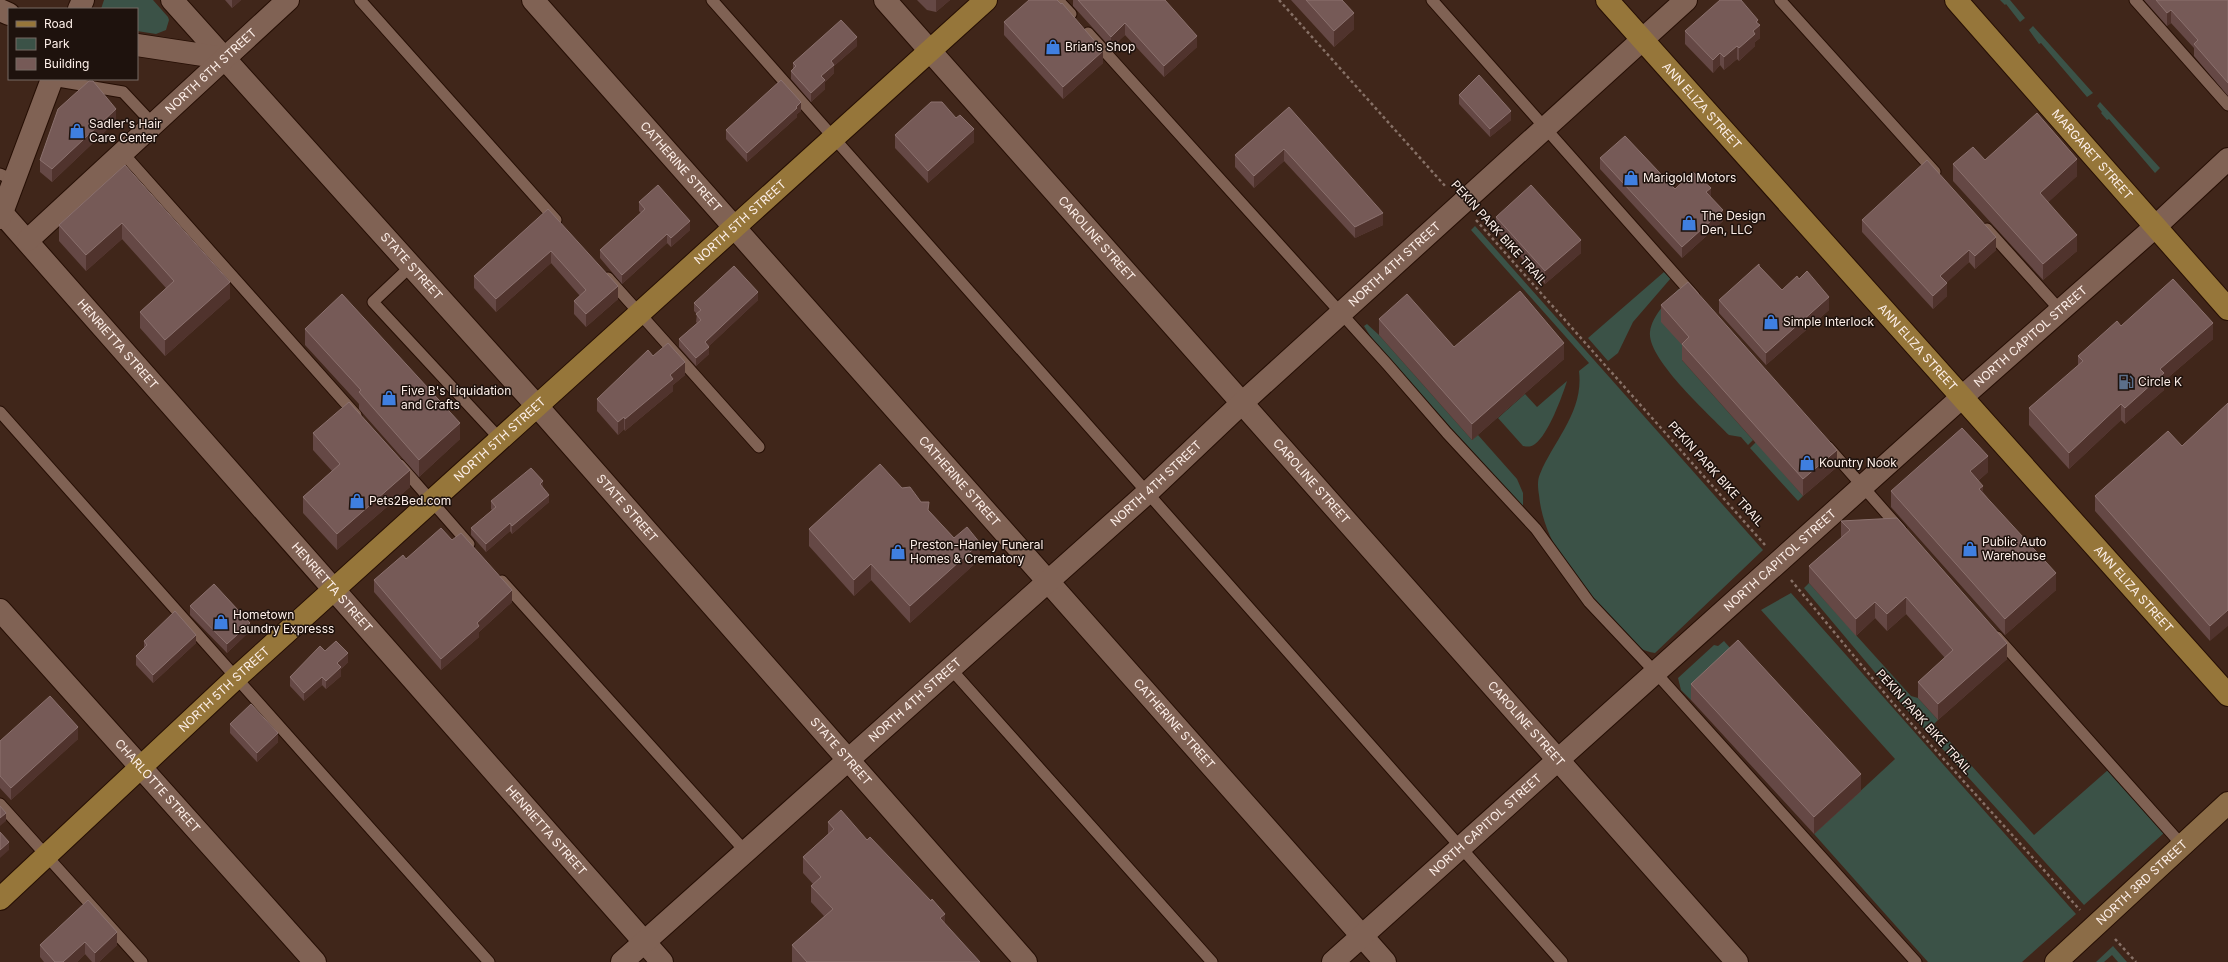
<svg xmlns="http://www.w3.org/2000/svg" width="2228" height="962" font-family="Inter,sans-serif">
<rect width="100%" height="100%" fill="#40261a"/>
<path fill="#3b5247" d="M104 0H153L168 17 169 20 166 30 156 34 137 31V9H101Z
M2000 0H2010L2025 18 2020 22 2006 4 2005 5Z
M2033 26 2093 93 2087 97 2041 43 2039 44 2029 30Z
M2100 102 2160 168 2155 173 2109 119 2107 120 2101 113 2102 112 2097 106Z
M1475 226 1763 550 1655 653C1632 651 1615 623 1601 607 1572 576 1543 539 1539 495 1538 489 1537 480 1540 474 1554 440 1584 412 1579 371L1589 363 1471 230Z
M1664 272 1671 278 1633 322 1618 353 1608 361 1588 338Z
M1681 287 1689 353 1682 360 1753 440 1748 445 1741 437 1729 435C1710 415 1647 359 1650 332 1652 315 1669 299 1681 287Z
M1367 324 1379 335 1472 440 1478 435 1517 479 1523 493V507L1491 476 1377 347 1364 326Z
M1567 381C1562 397 1548 435 1535 444 1531 447 1528 447 1523 446L1498 418 1525 394 1537 407Z
M1756 442 1803 496 1798 501 1750 448Z
M1809 583 1911 696 1918 698 1938 720 1934 724 2034 835 2108 770 2164 833 2084 905 1899 701 1804 588Z
M1791 593 2076 914 2022 962H1928L1814 834 1895 759 1761 610Z
M1724 641 1738 657 1691 700 1681 690 1678 678 1714 645 1718 646Z
M2113 946 2127 962H2118L2112 955 2104 962H2096Z"/>
<g fill="none" stroke-linecap="round" stroke-linejoin="round">
<defs>
<path id="service" d="M360 0 556 220
M712 0 1562 962
M1058 0 1071 14
M1432 0 1694 296
M1780 0 1935 172
M2135 0 2228 105
M1088 33 1387 364 1447 433 1536 529 1589 602 1656 673 1916 962
M52 80 123 92 153 124
M122 152 356 415
M0 174 14 180
M1987 229 2060 310
M411 266 373 302 500 439
M608 278 759 447
M0 412 489 962
M1828 447 1901 530
M400 465 469 544
M502 581 745 851
M1997 637 2182 845
M950 668 1212 962
M0 804 142 962"/>
<g id="minor">
<path id="s1" d="M172 0 537 406 1026 962"/>
<path id="s2" d="M533 0 1385 962"/>
<path id="s3" d="M885 0 1737 962"/>
<path d="M0 10 9 14"/>
<path d="M137 45 223 58"/>
<path id="s4" d="M2 213 662 962"/>
<path id="s5" d="M28 240 288 0"/>
<path id="s6" d="M0 610 315 962"/>
<path id="s7" d="M622 962 1147 493 1242 403 1686 0"/>
<path id="s8" d="M1333 962 1961 398 2155 227 2228 159"/>
</g>
<path id="tertiary" d="M79 9 83 0
M0 218 52 79"/>
<g id="secondary">
<path id="s9" d="M2056 962 2228 803"/>
</g>
<g id="primary">
<path id="s10" d="M1607 0 2228 695"/>
<path id="s11" d="M1956 0 2228 309"/>
<path id="s12" d="M0 899 237 677 986 0"/>
</g>
</defs>
<use href="#service" stroke="#250e04" stroke-width="13"/>
<use href="#minor" stroke="#250e04" stroke-width="24"/>
<use href="#tertiary" stroke="#250e04" stroke-width="24"/>
<use href="#secondary" stroke="#250e04" stroke-width="24"/>
<use href="#primary" stroke="#250e04" stroke-width="24"/>
<path stroke="#877167" stroke-width="2.5" stroke-dasharray="3 3" stroke-linecap="butt" d="M1279 0 1446 187
M1476 220 1765 545
M1791 580 1892 702 2080 910
M2115 939 2136 962"/>
<use href="#service" stroke="#806254" stroke-width="11"/>
<use href="#minor" stroke="#806254" stroke-width="22"/>
<use href="#tertiary" stroke="#806254" stroke-width="22"/>
<use href="#secondary" stroke="#8b6c47" stroke-width="22"/>
<use href="#primary" stroke="#96763a" stroke-width="22"/>
</g>
<path fill="#654845" d="M225 0H241L232 8Z
M917 0H950L936 12 927 10Z
M1073 0H1165L1197 47 1164 77 1125 35 1111 48 1073 6Z
M1291 0H1342L1354 29 1334 47Z
M2144 0H2228V96L2194 56V48L2171 23 2167 26Z
M1004 22 1103 63 1063 99 1004 35Z
M1758 24 1760 38 1755 42V46L1739 61 1737 59 1724 70 1720 65 1713 73 1685 44V31Z
M857 46 834 66V73L825 82V89L811 102 791 79V71L793 69V63Z
M1459 95 1511 120 1490 137 1459 104Z
M1289 107 1383 225 1355 238 1284 161 1254 188 1235 167V155Z
M801 111 797 114V117L747 162 726 139V130Z
M116 121 52 182 40 172V160Z
M895 135 974 142 928 183 895 148Z
M1600 158 1675 189 1711 197 1723 221 1682 258 1600 169Z
M1985 160 2077 176 2048 202 2077 251 2043 280 1953 181V164Z
M125 165 230 298 165 356 140 328V312L166 288 122 239 86 271 59 241V225Z
M639 202 690 230 671 247 667 243 622 284 600 258V250L641 213 639 211Z
M548 209 618 299 586 327 574 314V301L580 296 551 263 496 312 474 288V276Z
M1496 217 1581 253 1545 284 1496 230Z
M1862 220 1996 250 1975 269 1969 262 1946 283 1947 296 1933 309 1862 232Z
M1759 266 1782 290 1829 310 1766 365 1719 313V300Z
M758 300 709 346V354L696 366 679 347V339L697 323 696 322 697 314 694 311V303Z
M1661 305 1837 467 1803 496 1682 360V345L1661 322Z
M1379 319 1454 347 1564 359 1472 440 1379 335Z
M2121 326 2213 339 2164 381V390L2125 424 2121 420 2069 469 2029 425V408L2078 366V356Z
M305 329 460 439 419 477 359 409V404L305 345Z
M653 356 685 375 673 385V391L625 431 624 429 618 435 597 411V399Z
M2228 403 2210 641 2095 511V496L2182 446Z
M313 433 410 487 337 550 303 513V497L332 471 313 450Z
M1988 472 1978 481 1983 492 2056 590 2005 635 1891 507V491Z
M543 488 549 502 512 534 510 531 486 552 471 535V528L492 510 491 509V501Z
M902 488 921 502 954 538 980 559 910 623 871 580 854 596 809 546V529Z
M1841 521 2007 659 1938 720 1918 698V682L1945 658 1906 614 1887 631 1875 618 1856 636 1809 583V566L1842 538 1841 537Z
M452 540 512 602 479 632V637L441 670 374 592V580L406 559Z
M190 606 250 631 227 653 190 615Z
M144 641 196 643 153 683 136 665V656L144 649Z
M325 651 348 662 341 669V676L326 689 322 685 304 701 290 686V677Z
M1691 684 1861 791 1814 834 1691 700Z
M230 724 278 742 257 762 230 733Z
M78 739 11 800 0 788V741Z
M828 822 867 840 980 962H792V945L824 916 811 902V886L813 884 803 873V857L828 834Z
M88 900 117 945 99 962H92L85 954 77 962H44L40 957V945Z"/>
<path fill="#50332d" d="M232 0H241L232 8Z
M936 0H950L936 12Z
M2171 10V23L2167 26V13Z
M1354 13V29L1334 47V31Z
M1758 20V26L1760 25V38L1755 42V46L1739 61V48L1753 31 1756 22Z
M1125 23V35L1111 48V37Z
M1197 36V47L1164 77V66Z
M857 37V46L834 66V73L825 82V89L811 102V93L831 61Z
M1737 46V59L1724 70V57Z
M1103 51V63L1063 99V87Z
M1720 53V65L1713 73V60Z
M801 102V111L797 114V117L747 162V153Z
M116 109V121L52 182V169Z
M1511 111V120L1490 137V129Z
M974 129V142L928 183V171Z
M1284 149V161L1254 188V176Z
M2077 159V176L2040 210V193Z
M1711 188V199L1706 192Z
M1723 210V221L1682 258V247Z
M1383 213V225L1355 238V227Z
M690 221V230L671 247V238Z
M122 223V239L86 271V255Z
M667 234V243L622 284V275Z
M2077 235V251L2043 280V264Z
M1996 237V250L1975 269V256Z
M1581 240V253L1545 284V271Z
M1969 250V262L1940 289V276Z
M551 251V263L496 312V299Z
M230 282V298L165 356V340Z
M1947 283V296L1933 309V296Z
M618 286V299L586 327V314Z
M758 292V300L705 350V342Z
M1829 297V310L1766 365V353Z
M2213 323V339L2164 381V390L2125 424V408L2160 369Z
M1564 343V359L1472 440V424Z
M709 347V354L696 366V358Z
M685 362V375L673 385V391L625 431V419L670 375Z
M2121 404V420L2069 469V453Z
M624 417V429L618 435V422Z
M460 423V439L419 477V460Z
M1837 450V467L1803 496V479Z
M1988 456V472L1970 488V471Z
M410 470V487L337 550V534Z
M543 481V489L540 484Z
M1983 486V502L1979 489Z
M549 495V502L512 534V526Z
M510 523V531L486 552V544Z
M980 543V559L910 623V606Z
M871 564V580L854 596V580Z
M2056 573V590L2005 635V619Z
M512 590V602L479 632V637L441 670V659L477 623Z
M1906 597V614L1887 631V614Z
M1875 602V618L1856 636V619Z
M2228 610V626L2210 641V626Z
M250 623V631L227 653V644Z
M196 635V643L153 683V675Z
M2007 643V659L1938 720V704Z
M348 653V662L341 669V676L326 689V681L337 663Z
M322 677V685L304 701V693Z
M78 727V739L11 800V788Z
M278 733V742L257 762V753Z
M1861 774V791L1814 834V817Z
M6 813V821L0 826V818Z
M9 842V850L0 858V850Z
M945 914V930L940 918Z
M117 932V945L99 962H95V953Z
M85 942V954L77 962H63Z"/>
<path fill="#765a57" stroke="#8b716e" d="M1029 0H1057L1061 4 1062 3 1103 51 1063 87 1004 22Z
M1078 0H1165L1197 36 1164 66 1125 23 1111 37Z
M1306 0H1342L1354 13 1334 31Z
M1720 0H1741L1758 20 1756 22 1760 25 1753 31 1755 34 1739 48 1737 46 1724 57 1720 53 1713 60 1685 31Z
M2156 0H2228V83L2194 44 2198 40 2171 10 2167 13Z
M841 20 857 37 831 61 834 65 821 76 825 80 811 93 791 71 796 66 793 63Z
M1479 75 1511 111 1490 129 1459 95Z
M781 80 801 102 796 107 797 108 747 153 726 130Z
M89 81H93L116 109 52 169 40 160 58 109Z
M931 102H942L956 118 960 115 974 129 928 171 895 135Z
M1289 107 1383 213 1355 227 1284 149 1254 176 1235 155Z
M2037 113 2077 159 2040 193 2077 235 2043 264 1953 164 1973 147 1985 160Z
M1625 136 1675 189 1693 172 1711 188 1706 192 1723 210 1682 247 1600 158Z
M1927 160 1996 237 1975 256 1969 250 1940 276 1947 283 1933 296 1862 220Z
M125 165 230 282 165 340 140 312 174 281 122 223 86 255 59 225Z
M658 185 690 221 671 238 667 234 622 275 600 250 645 209 639 202Z
M1531 185 1581 240 1545 271 1496 217Z
M548 209 618 286 586 314 574 301 586 290 551 251 496 299 474 276Z
M1759 264V266L1782 290 1797 276 1799 279 1807 271 1829 297 1766 353 1719 300Z
M734 266 758 292 705 342 709 347 696 358 679 339 701 320 696 314 701 310 694 303Z
M2173 279 2213 323 2160 369 2164 373 2125 408 2121 404 2069 453 2029 408 2083 361 2078 356 2117 321 2121 326Z
M1688 282 1837 450 1803 479 1682 344 1689 337 1661 305Z
M1520 291 1564 343 1472 424 1379 319 1407 294 1454 347Z
M342 294 460 423 419 460 359 392 361 390 305 329Z
M668 343 685 362 670 375 673 379 625 419 624 417 618 422 597 399 648 350 653 356Z
M349 402 410 470 337 534 303 497 340 464 313 433Z
M2228 403V610L2210 626 2095 496 2168 431 2182 446Z
M1962 428 1988 456 1970 471 1983 486 1979 489 2056 573 2005 619 1891 491Z
M880 464 902 488 910 487 921 502H929L928 510 954 538 967 527 980 543 910 606 871 564 854 580 809 529Z
M531 468 543 481 540 484 549 495 512 526 510 523 486 544 471 528 496 507 491 501Z
M1897 518 2007 643 1938 704 1918 682 1953 650 1906 597 1887 614 1875 602 1856 619 1809 566 1850 530 1841 521Z
M441 528 452 540 461 533 512 590 477 623 479 626 441 659 374 580 403 555 406 559Z
M214 584 250 623 227 644 190 606Z
M175 611 196 635 153 675 136 656 147 645 144 641Z
M1738 640 1861 774 1814 817 1691 684Z
M336 641 348 653 337 663 341 667 326 681 322 677 304 693 290 677 320 646 325 651Z
M50 696 78 727 11 788 0 776V741Z
M251 704 278 733 257 753 230 724Z
M0 806 6 813 0 818Z
M841 810 867 840 870 837 931 901 932 899 945 914 940 918 980 962H807L792 945 833 909 811 886 821 877 803 857 834 829 828 822Z
M0 832 9 842 0 850Z
M88 900 117 932 95 953 85 942 63 962H55L40 945Z"/>
<defs>
<symbol id="shop-bare" viewBox="-9 -9 18 18"><path d="M-5-2.5h2.3a2.7 3.5 0 0 1 5.4 0H5L5.5 6h-11ZM-1.5-2.5h3a1.5 2.3 0 0 0-3 0Z" fill="#3f7fe0" stroke="#1e120d" stroke-width="2.5" paint-order="stroke"/></symbol>
<symbol id="fuel-bare" viewBox="-9 -9 18 18"><path d="M-5.5-6h7V0h2V4h1.3V-2.5L3-4.5l.8-.8L6-3V5H2.5V1h-1V6h-7ZM-4.2-4.7v3.2H.2V-4.7Z" fill="#5c6f8a" stroke="#1e120d" stroke-width="2.5" paint-order="stroke"/></symbol>
</defs>
<g fill-rule="evenodd">
<use href="#shop-bare" x="1042" y="36" width="22" height="22"/>
<use href="#shop-bare" x="66" y="120" width="22" height="22"/>
<use href="#shop-bare" x="1620" y="167" width="22" height="22"/>
<use href="#shop-bare" x="1678" y="212" width="22" height="22"/>
<use href="#shop-bare" x="1760" y="311" width="22" height="22"/>
<use href="#fuel-bare" x="2115" y="371" width="22" height="22"/>
<use href="#shop-bare" x="378" y="387" width="22" height="22"/>
<use href="#shop-bare" x="1796" y="452" width="22" height="22"/>
<use href="#shop-bare" x="346" y="490" width="22" height="22"/>
<use href="#shop-bare" x="1959" y="538" width="22" height="22"/>
<use href="#shop-bare" x="887" y="541" width="22" height="22"/>
<use href="#shop-bare" x="210" y="611" width="22" height="22"/>
</g>
<g text-anchor="middle" stroke-width="3" stroke-linejoin="round" paint-order="stroke">
<g font-size="12" fill="#fdefe9" stroke="#1e120d" text-anchor="start">
<text x="1065" y="51">Brian’s Shop</text>
<text x="89" y="128">Sadler's Hair<tspan x="89" dy="14">Care Center</tspan></text>
<text x="1643" y="182">Marigold Motors</text>
<text x="1701" y="220">The Design<tspan x="1701" dy="14">Den, LLC</tspan></text>
<text x="1783" y="326">Simple Interlock</text>
<text x="2138" y="386">Circle K</text>
<text x="401" y="395">Five B's Liquidation<tspan x="401" dy="14">and Crafts</tspan></text>
<text x="1819" y="467">Kountry Nook</text>
<text x="369" y="505">Pets2Bed.com</text>
<text x="1982" y="546">Public Auto<tspan x="1982" dy="14">Warehouse</tspan></text>
<text x="910" y="549">Preston-Hanley Funeral<tspan x="910" dy="14">Homes &amp; Crematory</tspan></text>
<text x="233" y="619">Hometown<tspan x="233" dy="14">Laundry Expresss</tspan></text>
</g>
<g font-size="12" fill="#fdefe9" stroke="#1e120d">
<text dy="4" stroke="none"><textPath href="#s5" startOffset="249">NORTH 6TH STREET</textPath></text>
<text dy="4" stroke="none"><textPath href="#s10" startOffset="142">ANN ELIZA STREET</textPath></text>
<text dy="4" stroke="none"><textPath href="#s11" startOffset="206">MARGARET STREET</textPath></text>
<text dy="4" stroke="none"><textPath href="#s2" startOffset="223">CATHERINE STREET</textPath></text>
<text dy="4" stroke="none"><textPath href="#s12" startOffset="1003">NORTH 5TH STREET</textPath></text>
<text transform="translate(1499 233) rotate(48)" y="4">PEKIN PARK BIKE TRAIL</text>
<text dy="4" stroke="none"><textPath href="#s3" startOffset="319">CAROLINE STREET</textPath></text>
<text dy="4" stroke="none"><textPath href="#s7" startOffset="1041">NORTH 4TH STREET</textPath></text>
<text dy="4" stroke="none"><textPath href="#s1" startOffset="358">STATE STREET</textPath></text>
<text dy="4" stroke="none"><textPath href="#s8" startOffset="937">NORTH CAPITOL STREET</textPath></text>
<text dy="4" stroke="none"><textPath href="#s4" startOffset="175">HENRIETTA STREET</textPath></text>
<text dy="4" stroke="none"><textPath href="#s10" startOffset="466">ANN ELIZA STREET</textPath></text>
<text dy="4" stroke="none"><textPath href="#s12" startOffset="679">NORTH 5TH STREET</textPath></text>
<text transform="translate(1716 474) rotate(48)" y="4">PEKIN PARK BIKE TRAIL</text>
<text dy="4" stroke="none"><textPath href="#s2" startOffset="643">CATHERINE STREET</textPath></text>
<text dy="4" stroke="none"><textPath href="#s3" startOffset="643">CAROLINE STREET</textPath></text>
<text dy="4" stroke="none"><textPath href="#s7" startOffset="717">NORTH 4TH STREET</textPath></text>
<text dy="4" stroke="none"><textPath href="#s1" startOffset="682">STATE STREET</textPath></text>
<text dy="4" stroke="none"><textPath href="#s8" startOffset="601">NORTH CAPITOL STREET</textPath></text>
<text dy="4" stroke="none"><textPath href="#s4" startOffset="499">HENRIETTA STREET</textPath></text>
<text dy="4" stroke="none"><textPath href="#s10" startOffset="790">ANN ELIZA STREET</textPath></text>
<text dy="4" stroke="none"><textPath href="#s12" startOffset="307">NORTH 5TH STREET</textPath></text>
<text dy="4" stroke="none"><textPath href="#s7" startOffset="393">NORTH 4TH STREET</textPath></text>
<text transform="translate(1924 722) rotate(48)" y="4">PEKIN PARK BIKE TRAIL</text>
<text dy="4" stroke="none"><textPath href="#s2" startOffset="967">CATHERINE STREET</textPath></text>
<text dy="4" stroke="none"><textPath href="#s3" startOffset="967">CAROLINE STREET</textPath></text>
<text dy="4" stroke="none"><textPath href="#s1" startOffset="1006">STATE STREET</textPath></text>
<text dy="4" stroke="none"><textPath href="#s6" startOffset="236">CHARLOTTE STREET</textPath></text>
<text dy="4" stroke="none"><textPath href="#s8" startOffset="205">NORTH CAPITOL STREET</textPath></text>
<text dy="4" stroke="none"><textPath href="#s4" startOffset="823">HENRIETTA STREET</textPath></text>
<text dy="4" stroke="none"><textPath href="#s9" startOffset="117">NORTH 3RD STREET</textPath></text>
</g>
</g>
<rect x="8" y="8" width="130" height="72" fill="#1e120d" stroke="#776a65"/>
<rect x="16" y="21" width="20" height="6" fill="#96763a" stroke="#776a65"/>
<text x="44" y="28" font-size="12" fill="#fdefe9">Road</text>
<rect x="16" y="38" width="20" height="12" fill="#3b5247" stroke="#776a65"/>
<text x="44" y="48" font-size="12" fill="#fdefe9">Park</text>
<rect x="16" y="58" width="20" height="12" fill="#765a57" stroke="#776a65"/>
<text x="44" y="68" font-size="12" fill="#fdefe9">Building</text>
</svg>
